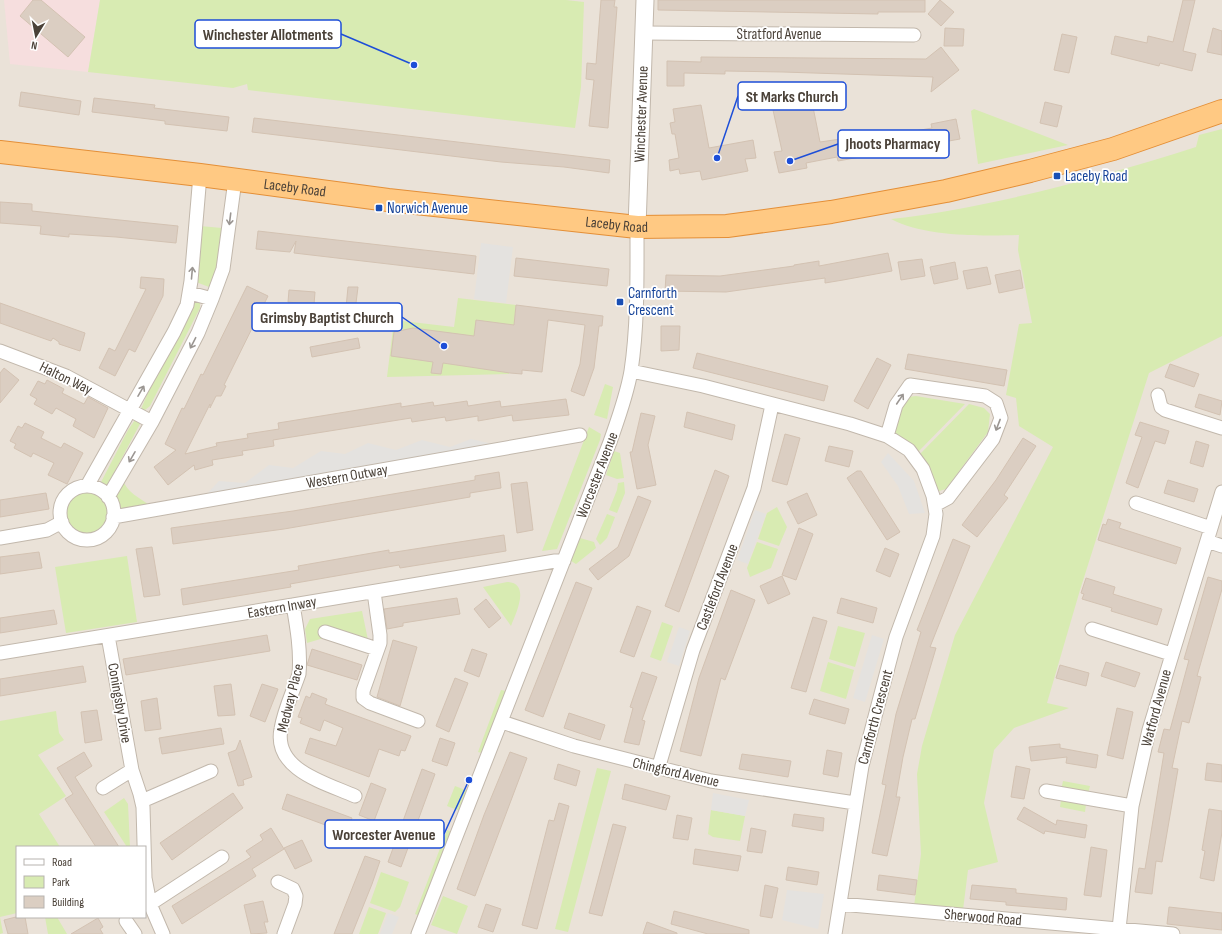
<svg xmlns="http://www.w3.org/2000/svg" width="1222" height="934" font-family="'Sofia Sans Condensed',sans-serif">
<rect width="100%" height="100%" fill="#f6f1eb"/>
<path fill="#eae2d8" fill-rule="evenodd" d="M0 0H1222V934H0ZM17 847H145V917H17Z"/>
<path fill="#f6dede" d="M4 0H100L88 72 10 64Z"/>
<path fill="#d8ebb2" d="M100 0H566L584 2 581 87 575 128 248 90 247 84 233 88 88 72Z
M974 109 1068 145 978 164 971 111Z
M1222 129V336L1149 373 1080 590 1047 703 1069 708 1014 728 994 750 984 803 998 862 968 870 963 910 914 906 921 854 917 774 922 746 955 635 1053 447 1019 426 1016 398 1006 395 1019 324 1032 323 1018 250 1019 235C981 236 925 237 891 219 994 207 1098 178 1196 147L1199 135Z
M200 226 222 228 217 269 209 287 196 282Z
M458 298 516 305 509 374 387 377 394 320 454 327Z
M194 302 200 303V308L150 406 145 410 141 409 152 383Z
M605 384 613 387 607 419 594 415Z
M916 396 965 404 918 452 894 432 896 414 908 397Z
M969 404 984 408 990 414 988 432 946 489 939 491 922 463 920 459V454Z
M137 417 141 422 106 488 99 486 128 430Z
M589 427 601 434 600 440 557 549 542 551Z
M614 451 620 453 624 478 617 479 606 475Z
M123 480C126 491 140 499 150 505L117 509 115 507 114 497Z
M624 482 625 493 617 513 609 510 617 490 618 483Z
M65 513a22 22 0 1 1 44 0a22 22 0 1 1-44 0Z
M777 507 787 527 779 546 758 539 767 513Z
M607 514 615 517 607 538 600 545 596 539Z
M580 538 594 542 596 548 576 564 571 561Z
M757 542 778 549 771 568 750 577 747 568Z
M127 556 137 622 66 633 55 567Z
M507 582C531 583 516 613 511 626L483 587Z
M362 611 368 640 325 625 320 636 324 638 307 643 305 629 310 619Z
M662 622 673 626 661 661 650 657Z
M838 626 865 633 855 667 829 659Z
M828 662 854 670 846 699 820 691Z
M501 690 506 691 482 753 478 752Z
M56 711 59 733 64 740 38 755 66 796 39 814 60 847H17V913L0 917 3 933 0 934V721Z
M597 768 611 771 568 932 555 929Z
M1063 781 1090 786 1088 794 1061 790Z
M455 786 468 791 460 811 447 806Z
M124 798 128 804 130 847H127L104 812Z
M1061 800 1086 804 1085 812 1060 807Z
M711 810 745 816 740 841 713 837 708 834Z
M447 830 452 832 420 916 415 914Z
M381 872 409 882 400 907 395 912 370 903Z
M443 896 468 906 457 934 431 925Z
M369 907 386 913 378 934H359Z
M45 917H57L67 934H48Z"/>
<path fill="#e4e2df" d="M481 243 513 247 506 303 474 299Z
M471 439 501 446 204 497 219 481 245 483 269 465 293 468 321 451 345 454 368 443 396 450 422 440 450 447Z
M888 453 914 481 925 513 909 514 898 486 881 462Z
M755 510 766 514 748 564 737 560Z
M679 627 690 631 679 666 667 662Z
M872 635 884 639 865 702 853 698Z
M713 793 749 800 745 816 711 810Z
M787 890 824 894 818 929 782 920Z
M388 913 399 917 392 934H380Z"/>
<path fill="#dbcec2" stroke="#d3c2b2" d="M33 0H41L85 37 68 57 20 16Z
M601 0H615L614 7H617L608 128 589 126 594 80 586 79 587 63 596 64Z
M658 0H925V12H878V14L658 10Z
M940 0 954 12 941 26 928 14Z
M1183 0H1195L1183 51 1196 54 1192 71 1160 63 1159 66 1111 54 1115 36 1147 43 1148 36 1173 42Z
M945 28 964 29 963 46H944Z
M1213 28 1222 31V55L1207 52Z
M1062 34 1077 37 1069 73 1054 70Z
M941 47 959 70 931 92 933 77 783 72 725 71V74L684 73V86H667V61L701 62V57L926 59Z
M21 92 81 101 79 115 19 106Z
M94 98 155 105 154 108 229 117 227 131 165 124V121L92 112Z
M812 102 820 142 896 131 897 134 915 131 932 128 931 124 956 119 960 139 838 161 837 157 806 163 807 168 779 173 774 152 782 151 773 110Z
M1045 102 1062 106 1057 127 1040 123Z
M701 105 709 148 753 140 756 158 745 159 748 171 702 180 700 171 680 174 679 169 670 171 669 160 679 158 675 134H672L670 123 675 122 673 109Z
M254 118 610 160 609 173 564 167 501 162 252 132Z
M0 202 32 204V211L178 226 176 243 116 237 69 234V237L40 234 41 226 0 223Z
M258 231 476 256 474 274 294 253 296 241 290 252 256 249Z
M888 253 892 271 843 280 825 283V278L726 292 665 291 666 275 720 276 794 266V265L819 261V266Z
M516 258 609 269 607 286 514 276Z
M922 259 925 276 901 280 898 262Z
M955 262 958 279 934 284 930 267Z
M987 267 991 284 967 289 963 271Z
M1020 270 1023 288 999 293 995 275Z
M141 277 164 279 163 296 135 352 129 349 115 376 99 368 109 348 115 351 146 289 140 288Z
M247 286 268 296 224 385 226 386 221 396H216L210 408V404L185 454 217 446 216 443 248 438 247 434 279 429 278 423 401 403V407L433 402 434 406 467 401 468 406 500 401 501 407 566 399 569 415 513 421 512 415 478 421V416L446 421 445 417 412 422 411 418 273 440 274 446 242 451 243 455 212 460 213 465 195 470 194 465 168 485 154 467 176 450 165 444 182 408 184 409 201 374 203 375Z
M348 287H358L354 319 345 318Z
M289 290 315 292 314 305 288 302Z
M0 303 85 333 80 351 59 344V342L53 338 51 341 0 323Z
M516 305 603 316 602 326H599L594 368 584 396 571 391 580 364 585 325 548 320 542 372 522 370V374L510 373 443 363 441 374 431 373 433 362 391 356 394 332 413 328 474 336 476 320 514 325Z
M661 326H680L679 350 661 351Z
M358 338 360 348 312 357 310 347Z
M697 353 828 386 824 401 693 368Z
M908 354 1007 370 1004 386 905 369Z
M877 358 891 365 868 409 854 401Z
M1170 364 1199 374 1194 387 1165 377Z
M4 368 19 380 0 403V373Z
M47 380 64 389 62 393 84 404 88 397 108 408 94 438 73 426 76 419 56 408 52 414 34 404 37 399 30 395 38 381 45 384Z
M1199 394 1222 401 1220 415 1195 407Z
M687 412 735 425 732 440 684 427Z
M641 413 655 416 648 445 656 485 637 489 630 452H632Z
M1140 422 1169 431 1165 444 1155 441 1138 488 1126 483 1142 437 1135 435Z
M25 423 44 432 41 438 61 448 64 443 83 453 67 484 48 475 54 463 33 453 31 457 14 448 16 444 10 441 18 426 22 428Z
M785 434 800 438 787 485 772 481Z
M1023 438 1036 446 1004 495 1008 498 977 537 962 525 996 480Z
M1196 441 1209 445 1203 467 1190 463Z
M829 446 853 451 849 467 825 461Z
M715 470 729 476 679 612 665 606Z
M857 471H861L900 532 887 540 847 478Z
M499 472 501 488 470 493V497L284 529 173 544 171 528 293 511 475 480V476Z
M1168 480 1198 489 1194 502 1164 493Z
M527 482 533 530 517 533 511 484Z
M46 493 49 509 0 517V500Z
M807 493 817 515 798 524 787 502Z
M638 496 651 501 629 556 598 580 589 569 618 547Z
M1108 519 1121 523 1119 528 1181 548 1176 564 1098 540 1103 524 1106 525Z
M799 528 813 534 796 580 782 575Z
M504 535 506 551 400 568 399 565 290 584 291 587 183 605 181 589 299 570 298 566 389 550V553Z
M953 539 970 546 930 647 936 648 915 719H912L903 757 896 797H900L887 856 872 853 886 785 882 784 896 714 921 632 917 630Z
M152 547 160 595 144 597 136 549Z
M885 548 899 554 890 577 876 571Z
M39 552 42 568 0 574V557Z
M782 576 790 594 768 604 760 586Z
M1208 577 1222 581V589L1197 676 1201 677 1189 723 1182 721 1172 768 1178 769 1162 862 1156 861 1152 894 1135 892 1139 868 1145 869 1164 753 1158 752 1164 729 1170 730 1189 660 1184 659Z
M1086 578 1115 587 1113 594 1162 609 1157 625 1111 611 1112 608 1082 599 1084 594 1081 593Z
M576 582 592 588 543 717 525 710Z
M731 590 755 600 725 680 721 678 701 756 680 751 699 678Z
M457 598 460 614 403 623V626L387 629 384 609Z
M841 598 877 608 873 623 837 613Z
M486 599 501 618 489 628 474 609Z
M637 606 651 611 634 657 620 652Z
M54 610 57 624 0 633V618Z
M813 617 827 621 806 692 791 688Z
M267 635 270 651 126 675 123 659Z
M393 640 417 647 400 706 377 697Z
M312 649 362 665 357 680 307 665Z
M472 649 487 654 479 677 464 671Z
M1106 662 1140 673 1135 687 1101 676Z
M1060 665 1089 673 1086 686 1056 678Z
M83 666 86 682 0 696V679Z
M642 672 657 677 642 720 645 721 639 745 624 742 633 708 630 707Z
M455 678 468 683 449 732 436 726Z
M231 684 235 715 218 716 214 686Z
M262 684 278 689 265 722 250 716Z
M312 693 327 699 325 704 330 706 411 736 405 751 401 750 399 756 379 749 369 777 305 753 310 738 336 746 343 728 324 720 320 731 300 723 302 718 298 717 306 696 310 698Z
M157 698 161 729 145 731 141 701Z
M814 699 849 709 845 724 809 714Z
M1117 708 1133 712 1123 759 1107 755Z
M97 710 102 740 85 743 81 712Z
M569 713 605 725 600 740 564 728Z
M221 728 224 744 162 754 159 738Z
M440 738 455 743 447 766 432 761Z
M240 740 252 777 243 780 244 785 238 786 228 753 236 750Z
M1060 744V748L1098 755 1096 768 1066 763 1067 757 1031 761 1029 747Z
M827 750 842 753 838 777 823 774Z
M84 752 92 766 75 777 119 847H96L65 799 73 794 57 768Z
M510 752 527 758 475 896 457 889 484 815Z
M742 754 791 761 788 777 739 769Z
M1207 763 1222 765V782L1205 780Z
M558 764 580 771 576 786 554 779Z
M1016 766 1030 769 1024 799 1011 797Z
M422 769 435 774 401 867 388 862Z
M371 783 386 789 374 821 359 815Z
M625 784 670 796 666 810 622 799Z
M233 793 243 808 172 860 160 843Z
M287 794 352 818 347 833 282 809Z
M559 803 569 806 537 929 522 925 549 820 554 821Z
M1024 807 1056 825 1057 820 1087 825 1085 838 1045 831 1044 834 1017 819Z
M1209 809 1222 811V832L1214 881 1200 878 1205 851 1202 850Z
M794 814 824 818 823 831 792 826Z
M677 815 692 818 688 840 673 838Z
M613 824 626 827 602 916 589 913Z
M271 828 284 849 252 869 256 876 182 924 172 906 251 857 246 851 263 840 260 835Z
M751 828 766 831 762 853 747 851Z
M302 840 312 861 295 869 284 848Z
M1091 847 1107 850 1101 897 1084 895Z
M695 849 741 856 738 871 693 864Z
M365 856 380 861 372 884 352 934H334Z
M788 867 819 872 817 885 786 880Z
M879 875 917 880 915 895 877 890Z
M765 885 778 888 772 918 760 916Z
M972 885 1016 889V893L1067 898 1066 910 1006 905V902L970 899Z
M263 901 268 922H264L267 933 251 934 244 905Z
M486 904 501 909 493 932 478 927Z
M1169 907 1222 913V930L1167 924Z
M674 911 749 930V934H708L671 924Z
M16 917H25L28 934H8L4 920Z
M98 918 103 927 100 929 103 934H71Z
M647 922 677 933V934H643Z"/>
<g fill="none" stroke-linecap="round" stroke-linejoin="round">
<defs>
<path id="minor" d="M644 33 914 35
M190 293 212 299
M0 351 66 376 152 422
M631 371 703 386 850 424 887 436 909 450 923 469 933 496 936 514 933 536 896 637 862 766 835 934
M1158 395 1161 407 1165 410 1222 428
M887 436 896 405 910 385 985 396 996 403 1001 418 993 439 948 498 935 505
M87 486 174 332 187 305 191 281 200 175
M60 513a27 27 0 1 1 54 0a27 27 0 1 1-54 0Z
M108 497 152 422 198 333 212 299 223 269 235 180
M1136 503 1211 528
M113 517 580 435
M0 538 47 530 62 522
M1207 541 1222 546
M374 592 380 635V643L363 691V698L370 703 418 721
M293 605C297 628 301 651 299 674 293 692 284 710 281 729 273 770 326 783 355 796
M1092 629 1171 654
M325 632 377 649
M108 636 132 770 140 794 143 807 145 878 150 904 163 934
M0 653 293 605 555 561H564
M502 722 574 746 711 781 855 803
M658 769 693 650 754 488 772 405
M103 788 132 770
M1046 791 1132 806
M142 801 211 771
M278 882 293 889 296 896 295 904 284 934
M150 904 222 857
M840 904 1173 934
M126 921 135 934
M1119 929 1132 806 1149 730 1222 492
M418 934 610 442C618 419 627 395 631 371 638 324 637 275 637 227"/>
<g id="tertiary">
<path id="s1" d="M637 227 645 0"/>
</g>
<g id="trunk">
<path id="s2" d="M0 152 200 175 388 200 637 227 727 226 831 212 946 191 1030 171 1113 149 1222 111"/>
</g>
</defs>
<use href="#minor" stroke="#c2b8ac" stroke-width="15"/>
<use href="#tertiary" stroke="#c2b8ac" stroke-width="19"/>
<use href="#trunk" stroke="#e48f37" stroke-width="24"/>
<use href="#minor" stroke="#fff" stroke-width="13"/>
<use href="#tertiary" stroke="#fff" stroke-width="17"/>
<use href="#trunk" stroke="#ffc983" stroke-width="22"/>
</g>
<defs><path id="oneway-shaft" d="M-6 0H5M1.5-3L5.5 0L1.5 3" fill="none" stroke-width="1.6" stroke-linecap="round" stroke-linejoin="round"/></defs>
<g stroke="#9b9692">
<use href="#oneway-shaft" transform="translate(230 219) rotate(97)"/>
<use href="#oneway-shaft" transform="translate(192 273) rotate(-85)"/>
<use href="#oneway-shaft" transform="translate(193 343) rotate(117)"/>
<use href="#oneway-shaft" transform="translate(141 391) rotate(-60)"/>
<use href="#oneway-shaft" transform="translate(900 399) rotate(-56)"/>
<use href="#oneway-shaft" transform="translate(998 425) rotate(111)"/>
<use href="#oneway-shaft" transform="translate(132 457) rotate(120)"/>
</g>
<g fill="#1a4fb4" stroke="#fff" stroke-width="1.5">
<rect x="1053" y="172" width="8" height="8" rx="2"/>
<rect x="375" y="204" width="8" height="8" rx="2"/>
<rect x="616" y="298" width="8" height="8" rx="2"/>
</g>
<g text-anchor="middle" stroke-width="3.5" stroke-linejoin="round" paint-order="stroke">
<g font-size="15" fill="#4a4138" stroke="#fff">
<text x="779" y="39">Stratford Avenue</text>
<text dy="5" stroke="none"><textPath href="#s1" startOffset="113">Winchester Avenue</textPath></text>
<text dy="5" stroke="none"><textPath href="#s2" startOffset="297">Laceby Road</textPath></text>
<text dy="5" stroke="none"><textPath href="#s2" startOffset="621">Laceby Road</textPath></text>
<text transform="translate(66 378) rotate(26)" y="5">Halton Way</text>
<text transform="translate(597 475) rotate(-69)" y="5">Worcester Avenue</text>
<text transform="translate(347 476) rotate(-10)" y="5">Western Outway</text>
<text transform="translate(717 587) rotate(-69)" y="5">Castleford Avenue</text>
<text transform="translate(282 607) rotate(-10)" y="5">Eastern Inway</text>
<text transform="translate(290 698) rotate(-76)" y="5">Medway Place</text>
<text transform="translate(120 703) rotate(80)" y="5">Coningsby Drive</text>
<text transform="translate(1156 708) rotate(-75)" y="5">Watford Avenue</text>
<text transform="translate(875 717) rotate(-75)" y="5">Carnforth Crescent</text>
<text transform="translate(676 772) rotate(13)" y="5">Chingford Avenue</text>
<text transform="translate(983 917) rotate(5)" y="5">Sherwood Road</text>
</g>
<g font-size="15" fill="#164399" stroke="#fff" text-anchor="start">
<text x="1065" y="181">Laceby Road</text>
<text x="387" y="213">Norwich Avenue</text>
<text x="628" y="298">Carnforth<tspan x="628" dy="17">Crescent</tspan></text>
</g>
</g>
<path fill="none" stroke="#1d4ed8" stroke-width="1.5" d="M414 65L341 34M717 158L738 96M790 161L838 144M444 346L402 317M469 780L444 834"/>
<g fill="#1d4ed8" stroke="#fff" stroke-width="1.5">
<circle cx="414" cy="65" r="4"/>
<circle cx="717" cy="158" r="4"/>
<circle cx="790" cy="161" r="4"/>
<circle cx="444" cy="346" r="4"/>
<circle cx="469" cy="780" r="4"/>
</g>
<g fill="#fff" stroke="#1d4ed8" stroke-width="1.5">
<rect x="195" y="20" width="146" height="28" rx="4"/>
<rect x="738" y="82" width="108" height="28" rx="4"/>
<rect x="838" y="130" width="111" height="28" rx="4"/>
<rect x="252" y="303" width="150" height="28" rx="4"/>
<rect x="325" y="820" width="119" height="28" rx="4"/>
</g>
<g font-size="16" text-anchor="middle" font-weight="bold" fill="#4a4138">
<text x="268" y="40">Winchester Allotments</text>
<text x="792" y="102">St Marks Church</text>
<text x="893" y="149">Jhoots Pharmacy</text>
<text x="327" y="323">Grimsby Baptist Church</text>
<text x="384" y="840">Worcester Avenue</text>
</g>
<rect x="16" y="846" width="130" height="72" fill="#ffffff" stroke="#b7b3af"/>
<rect x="24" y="859" width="20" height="6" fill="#ffffff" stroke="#b7b3af"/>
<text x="52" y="866" font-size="12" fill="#4a4138">Road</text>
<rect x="24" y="876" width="20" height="12" fill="#d8ebb2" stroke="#b7b3af"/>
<text x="52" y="886" font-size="12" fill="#4a4138">Park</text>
<rect x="24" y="896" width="20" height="12" fill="#dbcec2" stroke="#b7b3af"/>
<text x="52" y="906" font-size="12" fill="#4a4138">Building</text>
<g transform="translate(36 36) rotate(190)" stroke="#ffffff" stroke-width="3" paint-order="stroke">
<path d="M0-3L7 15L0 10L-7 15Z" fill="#4a4138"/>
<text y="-6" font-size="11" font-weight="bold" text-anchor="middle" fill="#4a4138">N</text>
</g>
</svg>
